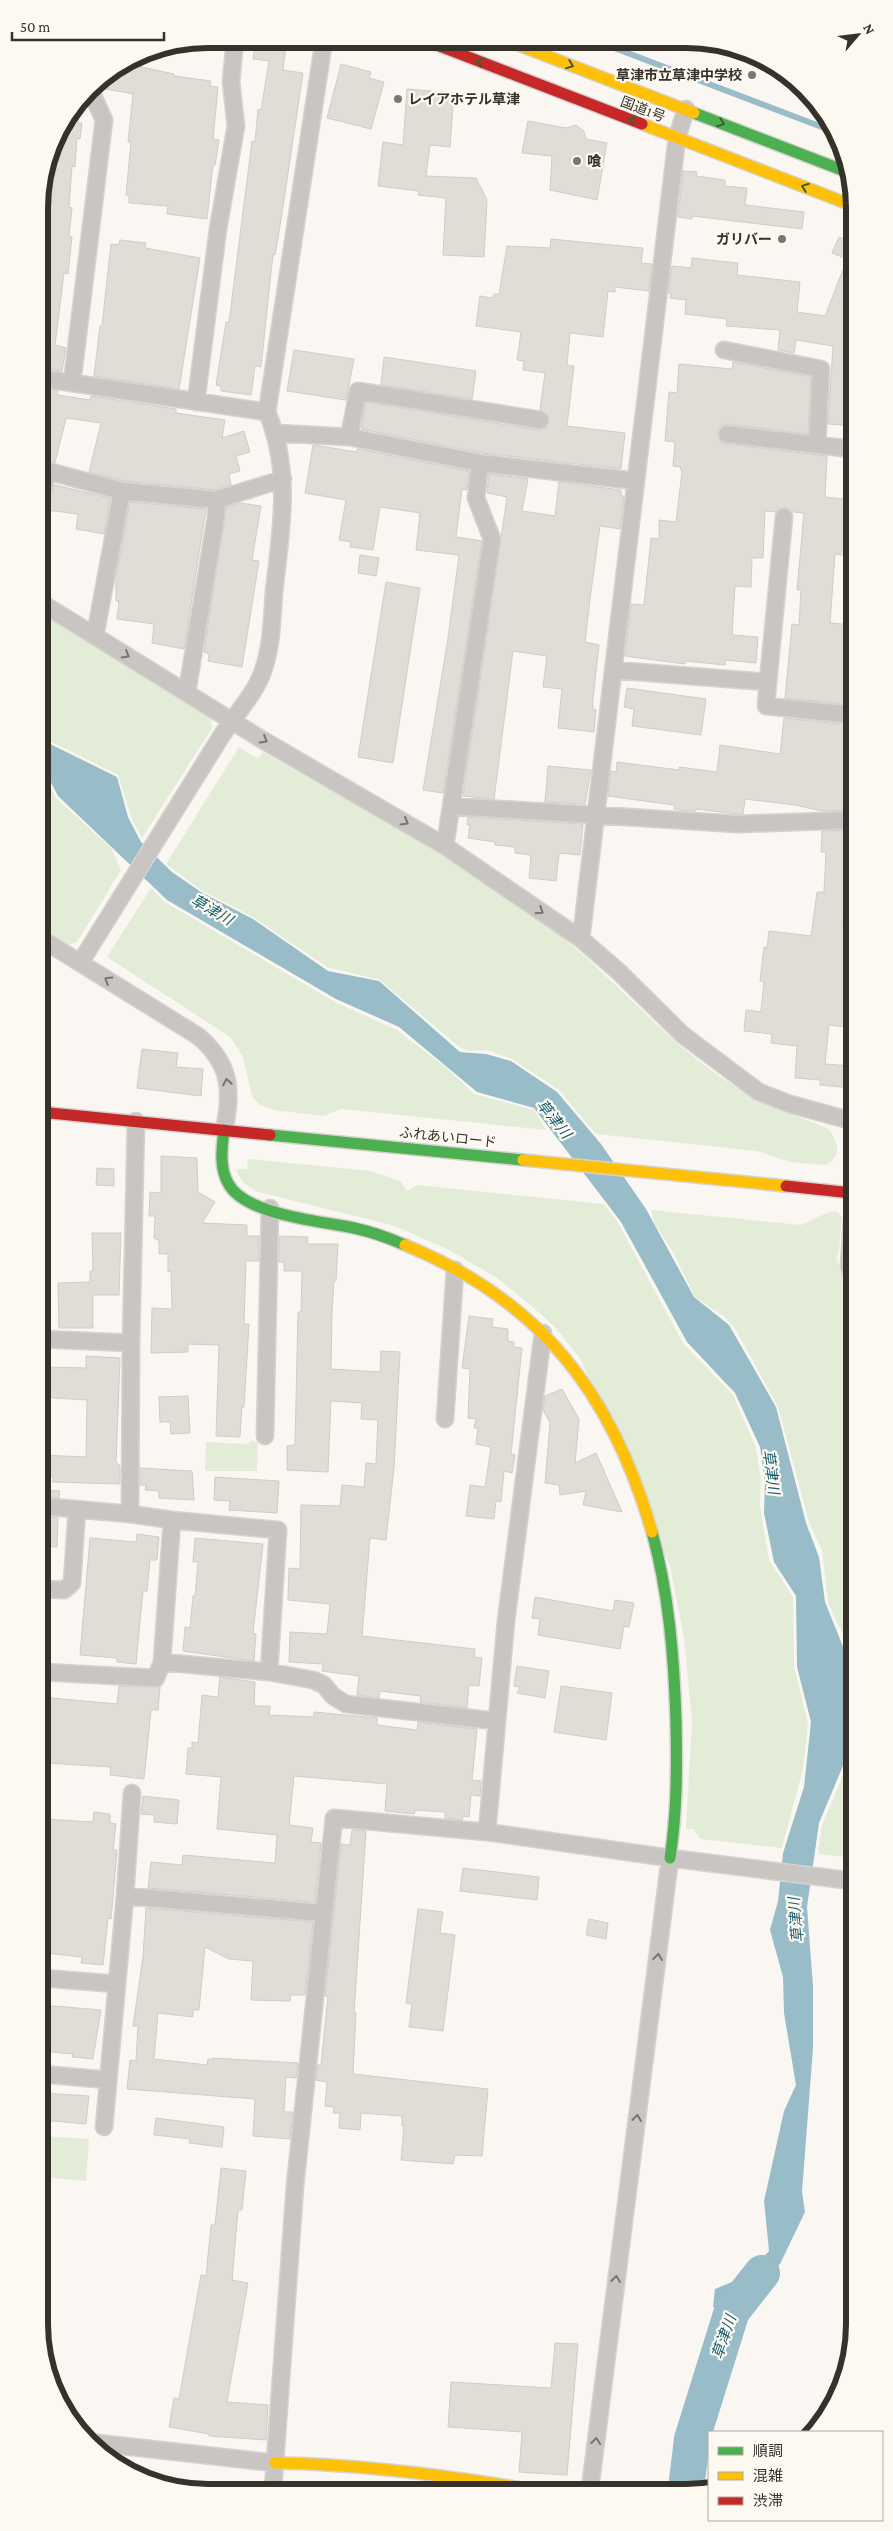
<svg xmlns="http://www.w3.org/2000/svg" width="893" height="2531" font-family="'Crimson Pro','Noto Sans JP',serif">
<rect width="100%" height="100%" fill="#faf7f3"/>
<path fill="#e2ecd6" d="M40 609 211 717 212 728 142 838 131 817 118 775 40 736Z
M239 747 258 759 263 752C359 807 458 860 547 925 612 974 663 1041 733 1085 763 1104 796 1116 829 1129 838 1144 843 1154 826 1165L790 1162 757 1151 596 1134 559 1090 512 1059 487 1050 470 1051 459 1047 380 980 327 967 253 917 201 890 166 864Z
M40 774 46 779 56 798 111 848 121 870 77 942 69 945 40 927Z
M151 888 165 902 335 1002 397 1030 449 1070 474 1094 534 1110 546 1130 341 1109 324 1116 274 1110 260 1105 252 1096 243 1057 230 1037 107 957Z
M248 1159 371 1171 400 1181 407 1191 417 1185 604 1204 618 1223 683 1343 733 1395 756 1448 761 1479 760 1505 769 1560 793 1597 794 1666 808 1724 803 1769 782 1848 700 1839 693 1829H686L692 1721 684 1638 670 1566 580 1358 555 1327 527 1302 497 1278 449 1250 395 1226 255 1191 243 1182 236 1171 238 1169H247Z
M651 1210 801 1225 824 1214 835 1211 842 1216 839 1252 836 1257 852 1297 853 1675 849 1648 828 1603 822 1550 809 1522 778 1407 736 1330 726 1318 695 1297 673 1252 655 1224Z
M250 1441 258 1442 257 1471H205L206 1442 249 1444Z
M853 1721V1858L818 1854 822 1825 850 1759Z
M42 2136 89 2139 86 2181 42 2177Z"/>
<path fill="#98bdc9" d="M40 739 117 777 128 817 141 842 172 872 201 892 253 919 328 971 379 981 460 1052 486 1054 511 1061 557 1092 601 1144 646 1209 694 1297 729 1325 776 1407 806 1523 819 1557 825 1602 844 1649 853 1692 848 1754 819 1823 807 1907 813 1986V2048L802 2192 805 2212 780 2264 757 2290 748 2310 732 2311 713 2307 715 2289 746 2276 769 2251 764 2201 784 2111 796 2085 784 2013 783 1977 770 1930 778 1901 783 1853 804 1787 811 1722 797 1667 796 1596 774 1562 764 1513 765 1482 760 1447 735 1393 687 1342 621 1222 534 1108 477 1092 399 1027 336 999 167 900 58 796 48 777 40 771Z"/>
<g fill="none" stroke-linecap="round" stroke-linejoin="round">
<path stroke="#98bdc9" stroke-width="6" d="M596 41 835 132"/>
<path stroke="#98bdc9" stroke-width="36" d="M686 2489 692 2439 732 2311 762 2273"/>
</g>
<path fill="#e0ddd7" stroke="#d0ccc6" d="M256 39H287L283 70 303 73 281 220 275 255 273 254 261 367 255 366 251 395 221 391V386L216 385 226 322H229L252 141 255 142 258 109 261 110 269 61 253 59Z
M124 63 174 74V76L211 81 210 86 218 87 213 139 219 140 215 165H213L207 219 167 214 168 206 129 203V195H126L131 142H128L133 94 106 89 109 73Z
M341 64 371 72 369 78 384 82 371 129 327 118Z
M407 89 454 93 450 147 430 145 426 176 476 178 487 200 484 257 443 255 446 198 418 195 419 191 378 186 383 142 403 145Z
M81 100 78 123H82L80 139 77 138 75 167 72 166 69 207 72 208 69 236 72 237 68 274 64 273 55 345 66 348 62 371 39 368V259L45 197H42L44 179 56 132Z
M528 121 566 128 576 125 584 131 586 139 607 143 597 200 550 190 552 156 522 153Z
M683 171 697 172 696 176 725 180V186L747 188 745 205 804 212 802 229 692 216V219L678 217Z
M839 237 851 242V426L828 424 833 346 796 340 794 353 778 350 780 330 726 326 727 319 685 314 686 300 670 298 671 293H668L672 266 691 268 692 258 738 263 737 275 800 282 797 312 825 316 847 259 832 253Z
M551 239 643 248 641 263 652 264 649 291 615 287V292L608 291 603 337 570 333 567 365 574 366 567 426 625 433 621 469 482 453 361 429 366 402 538 430 547 427 549 416 540 410 545 373 523 370 524 361 517 360 521 332 476 326 480 296 493 298 494 294H499L507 246 550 248Z
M120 240 146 243 145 248 200 258 179 389 94 376 100 326H102L111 244 119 245Z
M294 350 354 359 346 400 287 391Z
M384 357 476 371 472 399 381 385Z
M733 362 811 377 808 434 728 424 719 428 717 433 721 442 726 444 827 456 825 497 851 500V556L835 554 830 623 852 625V705L785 698 792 624 799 625 801 590H797L804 513 793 512 785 507 776 512 765 511 763 558H752L751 587 735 586 732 635 758 637 756 663 725 660V665L685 661V664L625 656 631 604 644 605 651 538 659 539V520L676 522 682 472 680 467 673 466 675 442 665 441 669 392 677 393 679 364 732 369Z
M39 388 58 391 57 395 90 400 91 396 176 409V413L225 420 222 438 244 431 250 452 236 456 240 471 229 474 231 485 215 490 124 481 89 472 101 423 66 418 55 463 39 459V436L45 411 39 410Z
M313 445 357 452V449L469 471 467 490 462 489 456 537 482 541 443 793 423 790 448 638 459 555 416 550 420 513 380 507 373 550 350 547 351 542 339 540 346 500 305 493Z
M489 474 528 479 522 511 555 516 559 482 621 490V496H624L620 529 600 526 590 599 585 642 599 645 593 698V709L596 710 594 732 558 728 562 689 543 687 547 656 513 651 494 799 463 796 507 497 487 493Z
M55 485 110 498 104 534 76 529 78 514 46 510Z
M130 502 206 509 184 649 152 643 154 624 117 619 119 601H116V577Z
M240 503 261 506 252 560 259 561 242 667 208 661 209 654 204 652 226 507Z
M360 555 379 558 376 576 358 573Z
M386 582 420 588 393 763 358 757Z
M627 688 706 699 701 735 632 726 634 709 624 707Z
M784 718 848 725 846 770H852V810L822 811 795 805 745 799 743 814H738L696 809V811H686L674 809V805L608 796 611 771 616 772 617 762 679 770V767L717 772 720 745 780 754Z
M548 766 591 770 585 804 545 802Z
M468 817 583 824 580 855 559 853 556 881 529 878 531 855 515 853V847L495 845V842L468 838 470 825H467Z
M852 830V894L846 893 842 925 852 926V1028L829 1025 825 1064 852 1066V1088L820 1085V1080L795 1078 797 1046 771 1043 772 1034 744 1031 746 1010 761 1012 764 981H760L764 947 767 948 769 931 811 936 817 892H824L826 852H821L822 831Z
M142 1049 178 1053 176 1067 203 1069 201 1096 137 1088Z
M161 1156 197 1158 198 1192 215 1202 202 1223 247 1225V1236H259V1261H246L244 1324H249L244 1407H242L240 1437 216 1436 219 1345 188 1344V1352L151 1353 152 1308 172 1309 171 1271 168 1272V1254H159V1241L154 1238 155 1216H149L150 1192 161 1193Z
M97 1168 114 1169V1186L96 1185Z
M92 1233H121L119 1295H93V1328H59L58 1283 90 1282V1271H93Z
M284 1236 308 1237 307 1244H338L336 1281H334L332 1311 331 1369 380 1372 381 1351 400 1352 394 1468 386 1540 370 1538 362 1636 475 1649 474 1657 482 1658 479 1686 469 1685 467 1708 420 1702 421 1696 380 1691 379 1698 357 1695 359 1676 322 1671 323 1664 289 1662 290 1632 327 1634 330 1604 288 1600 289 1568 300 1569 301 1505 340 1506 342 1485 364 1487 366 1463 376 1464 378 1420 361 1419 362 1403 331 1401 328 1472 287 1470V1446L295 1445 298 1312H301L302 1271H284V1262H279V1237Z
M469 1316 493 1319 492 1327 508 1329V1341L514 1342V1347L522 1348 512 1444 511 1454 515 1455 512 1473 504 1471 501 1502 496 1501 494 1519 466 1516 470 1485 485 1487 491 1447 476 1444 478 1428H474L476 1419 468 1418 470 1369 462 1368Z
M86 1356 120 1358 116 1462 120 1466V1484L53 1482V1477L41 1476V1455L86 1457 87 1400 41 1397V1377H43L44 1367 86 1368Z
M562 1389 579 1419 575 1463 596 1453 622 1512 583 1505 586 1491 560 1495 559 1485 545 1483 550 1423 543 1410 545 1396Z
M188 1396 190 1433 171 1434 170 1422H160L159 1397Z
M140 1468 192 1471 194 1500 159 1498V1491L145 1490 146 1485H140Z
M215 1477 279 1481 277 1513 229 1510 230 1501 214 1500Z
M46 1490 60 1491 59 1498 46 1496Z
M43 1516 58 1518 57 1547 41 1546V1523Z
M137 1534 159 1537 157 1560H150L147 1591H143L136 1664 117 1662V1658L80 1655 90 1538 136 1542Z
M195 1538 263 1544 253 1633 256 1634 254 1661 183 1651 185 1627 190 1628 193 1596H195L198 1562H193Z
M535 1597 613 1611 615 1600 634 1603 629 1627 624 1626 620 1649 538 1635 540 1619 532 1618Z
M517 1666 549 1671 545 1698 517 1693 520 1687 514 1686Z
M220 1677 255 1682 254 1706H270L269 1715 314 1717V1712L377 1718V1725L417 1730 418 1722 477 1729 472 1780 481 1781 480 1796 471 1795 469 1817 463 1816 462 1820 445 1818V1812L415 1810 414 1814 385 1811 387 1784 294 1776 289 1825 313 1828 311 1842 321 1843 315 1902 148 1888 151 1862 182 1865 183 1855 275 1863 277 1835 217 1829 221 1777 186 1774 188 1748H192V1742L198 1743 202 1695 218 1697Z
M119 1686 160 1687 158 1710H151L144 1779 110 1775 111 1767 46 1763 50 1728 41 1727V1697L117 1704Z
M561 1686 612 1693 606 1740 554 1732Z
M143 1796 179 1800 177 1824 154 1822V1815L141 1814Z
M94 1812 110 1814V1823L116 1824 113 1850H117L113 1897 111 1919 108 1918 103 1965 81 1963 82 1957 45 1953 47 1928 41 1927 43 1819 93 1822Z
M352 1830 366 1831 354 2013H356L353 2074 488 2089 482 2156 455 2155 453 2164 401 2160 404 2126H402V2116L361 2113 360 2130 339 2128 340 2113H333L334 2107 325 2106 327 2082 316 2080 318 2065H321L328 1996H325L341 1844 350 1845Z
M463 1868 539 1877 537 1900 460 1891Z
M146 1908 313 1922 305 1995H291L290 2001 251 2000 253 1961 229 1959 205 1947 199 2010H193V2017L158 2013 154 2059 207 2065 208 2059 212 2060 213 2058 298 2063 296 2078 286 2077 284 2112H293L290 2139 253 2136 255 2099 127 2089 130 2060 136 2061 138 2026H133L143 1957Z
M418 1909 443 1912 440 1933 455 1935 443 2031 409 2027 412 2004 406 2003Z
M589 1919 608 1923 606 1939 586 1935Z
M42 2005 101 2010 93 2059 72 2057 73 2054 42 2051Z
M42 2093 89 2096 86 2124 42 2120Z
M156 2118 224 2127 222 2147 189 2143 190 2139 154 2135Z
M221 2168 246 2171 242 2210H238L232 2280 248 2283 227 2402 268 2405 266 2440 209 2436V2434L169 2427 174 2398 179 2399 201 2275 206 2276 211 2225H215Z
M555 2343 578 2344 567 2475 519 2472 522 2432 448 2427 451 2382 551 2388Z"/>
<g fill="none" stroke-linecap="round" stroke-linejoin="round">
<defs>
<path id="street" d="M724 350 821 369 817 445
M39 378 267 412
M72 383 104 120 90 89
M196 402 218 229 236 126 231 82 235 39
M276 433 349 437 480 463 636 481
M727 434 851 449
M349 437 358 391 540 420
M40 469 122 491 216 500 283 479
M40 502 48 471
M40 602 261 739 445 846 581 939 618 971 683 1035 759 1092 790 1104 852 1121
M95 636 122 491
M613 670 768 682 766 706 852 715
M768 682 784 517
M187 692 216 517V500
M451 806 738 824 852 820
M445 846 492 539 476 498 480 463
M40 938 198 1036C230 1063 233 1090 224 1130
M581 939 677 138 686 109
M80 963 222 735C235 715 255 694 263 671 272 645 272 619 274 592 281 530 292 471 267 412L324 40
M136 1121 131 1343 130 1514 172 1520 278 1530 269 1672
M852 1220 849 1266 852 1274
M41 1339 131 1343
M445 1419 455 1270
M265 1436 270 1208
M41 1506 130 1514
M41 1589 64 1590 72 1583 77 1509
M162 1662 172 1520
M41 1672 156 1678 162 1662 269 1672 313 1680 324 1685 333 1696 346 1704 496 1721
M487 1832 506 1621 543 1333
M125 1896 323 1913
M42 1978 117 1984
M42 2074 108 2080
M104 2127 125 1896 132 1793
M88 2442 275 2463
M273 2489 295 2186 334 1818 487 1832 670 1858 853 1881
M590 2489 670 1858"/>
<path id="fast" d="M694 113 850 173
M224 1130C222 1147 219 1167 228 1183 244 1215 321 1221 354 1228 372 1232 389 1238 405 1245
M270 1135 523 1160
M652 1532C669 1594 674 1657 676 1721 677 1768 677 1812 670 1858"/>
<path id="slow" d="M508 41 694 113
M642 124 851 205
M523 1160 786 1186
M405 1245C540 1300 612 1393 652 1532
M275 2463C360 2464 444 2475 528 2489"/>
<path id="jam" d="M424 40 642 124
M40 1112 270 1135
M786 1186 852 1193"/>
</defs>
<use href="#street" stroke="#d6d3cf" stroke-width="19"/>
<use href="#fast" stroke="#d6d3cf" stroke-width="14"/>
<use href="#slow" stroke="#d6d3cf" stroke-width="14"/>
<use href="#jam" stroke="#d6d3cf" stroke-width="14"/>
<use href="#street" stroke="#c9c5c3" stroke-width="16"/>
<use href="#fast" stroke="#4caf50" stroke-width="11"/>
<use href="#slow" stroke="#ffc107" stroke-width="11"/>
<use href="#jam" stroke="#c62828" stroke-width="11"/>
<defs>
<path id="rail" d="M172 2488 179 2489"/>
</defs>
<use href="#rail" stroke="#bebbb8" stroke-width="5.5"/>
<use href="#rail" stroke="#fdf8f0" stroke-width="4" stroke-dasharray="11" stroke-linecap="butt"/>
</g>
<defs><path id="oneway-chevron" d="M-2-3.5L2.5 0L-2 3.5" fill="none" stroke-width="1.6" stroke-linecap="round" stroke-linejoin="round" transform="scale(1.25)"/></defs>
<g stroke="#3e5d37">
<use href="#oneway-chevron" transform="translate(480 62) rotate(-159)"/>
<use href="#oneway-chevron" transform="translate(570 65) rotate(21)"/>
<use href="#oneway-chevron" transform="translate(632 120) rotate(-159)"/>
<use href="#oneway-chevron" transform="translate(721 123) rotate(21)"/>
<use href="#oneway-chevron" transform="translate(805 187) rotate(-159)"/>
</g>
<g stroke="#78746e">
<use href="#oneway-chevron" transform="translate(126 655) rotate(31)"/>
<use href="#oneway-chevron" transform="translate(264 740) rotate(31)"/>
<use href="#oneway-chevron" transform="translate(405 822) rotate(30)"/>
<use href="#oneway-chevron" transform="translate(540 911) rotate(34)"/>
<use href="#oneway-chevron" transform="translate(108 980) rotate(-148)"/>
<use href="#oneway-chevron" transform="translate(227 1082) rotate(-100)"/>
<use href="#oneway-chevron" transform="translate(658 1957) rotate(-83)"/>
<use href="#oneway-chevron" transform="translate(637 2118) rotate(-83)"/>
<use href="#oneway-chevron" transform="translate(616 2279) rotate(-83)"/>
<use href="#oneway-chevron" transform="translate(596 2441) rotate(-83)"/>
</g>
<g fill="#7b7670" stroke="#fdf8f0" stroke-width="2">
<circle cx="752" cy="75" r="5"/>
<circle cx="398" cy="99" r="5"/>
<circle cx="577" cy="161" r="5"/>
<circle cx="782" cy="239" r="5"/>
</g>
<g text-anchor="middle" stroke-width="4.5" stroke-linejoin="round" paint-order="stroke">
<g font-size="14" font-weight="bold" fill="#363129" stroke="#fdf8f0" text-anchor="end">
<text x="742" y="80">草津市立草津中学校</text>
<text x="408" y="104" text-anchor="start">レイアホテル草津</text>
<text x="587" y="166" text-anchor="start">喰</text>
<text x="772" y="244">ガリバー</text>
</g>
<g font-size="14" fill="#363129" stroke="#fdf8f0">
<text transform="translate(643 109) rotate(21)" y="5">国道1号</text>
<text transform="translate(448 1137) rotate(6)" y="5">ふれあいロード</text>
</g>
<g font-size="15" font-style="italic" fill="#135c71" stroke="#fdf8f0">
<text transform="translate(212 910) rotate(30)" y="5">草津川</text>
<text transform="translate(554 1119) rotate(51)" y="5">草津川</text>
<text transform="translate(771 1472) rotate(82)" y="5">草津川</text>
<text transform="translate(796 1920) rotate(-95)" y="5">草津川</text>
<text transform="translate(724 2337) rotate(-71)" y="5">草津川</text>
</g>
</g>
<path d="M0 0H893V2531H0ZM208 48H686A160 160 0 0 1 846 208V2324A160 160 0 0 1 686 2484H208A160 160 0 0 1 48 2324V208A160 160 0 0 1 208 48Z" fill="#fdf8f0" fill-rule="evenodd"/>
<path fill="none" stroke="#363129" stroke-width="6" d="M208 48H686A160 160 0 0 1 846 208V2324A160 160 0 0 1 686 2484H208A160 160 0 0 1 48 2324V208A160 160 0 0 1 208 48Z"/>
<rect x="708" y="2431" width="175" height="90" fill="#fdf8f0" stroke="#ada8a0"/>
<rect x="718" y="2447" width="25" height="8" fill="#4caf50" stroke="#ada8a0"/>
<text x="753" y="2456" font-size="15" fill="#363129">順調</text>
<rect x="718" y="2472" width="25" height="8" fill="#ffc107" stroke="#ada8a0"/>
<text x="753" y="2481" font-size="15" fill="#363129">混雑</text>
<rect x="718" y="2497" width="25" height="8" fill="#c62828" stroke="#ada8a0"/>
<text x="753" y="2506" font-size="15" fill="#363129">渋滞</text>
<g transform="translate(858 35) rotate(62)" stroke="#fdf8f0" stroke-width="4" paint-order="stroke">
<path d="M0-4L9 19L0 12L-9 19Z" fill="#363129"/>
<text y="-8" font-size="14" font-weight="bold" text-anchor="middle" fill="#363129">N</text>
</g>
<path d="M12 32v8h152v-8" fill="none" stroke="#363129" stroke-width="2.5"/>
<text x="20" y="32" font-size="15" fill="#363129" stroke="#fdf8f0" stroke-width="4" paint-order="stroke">50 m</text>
</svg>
